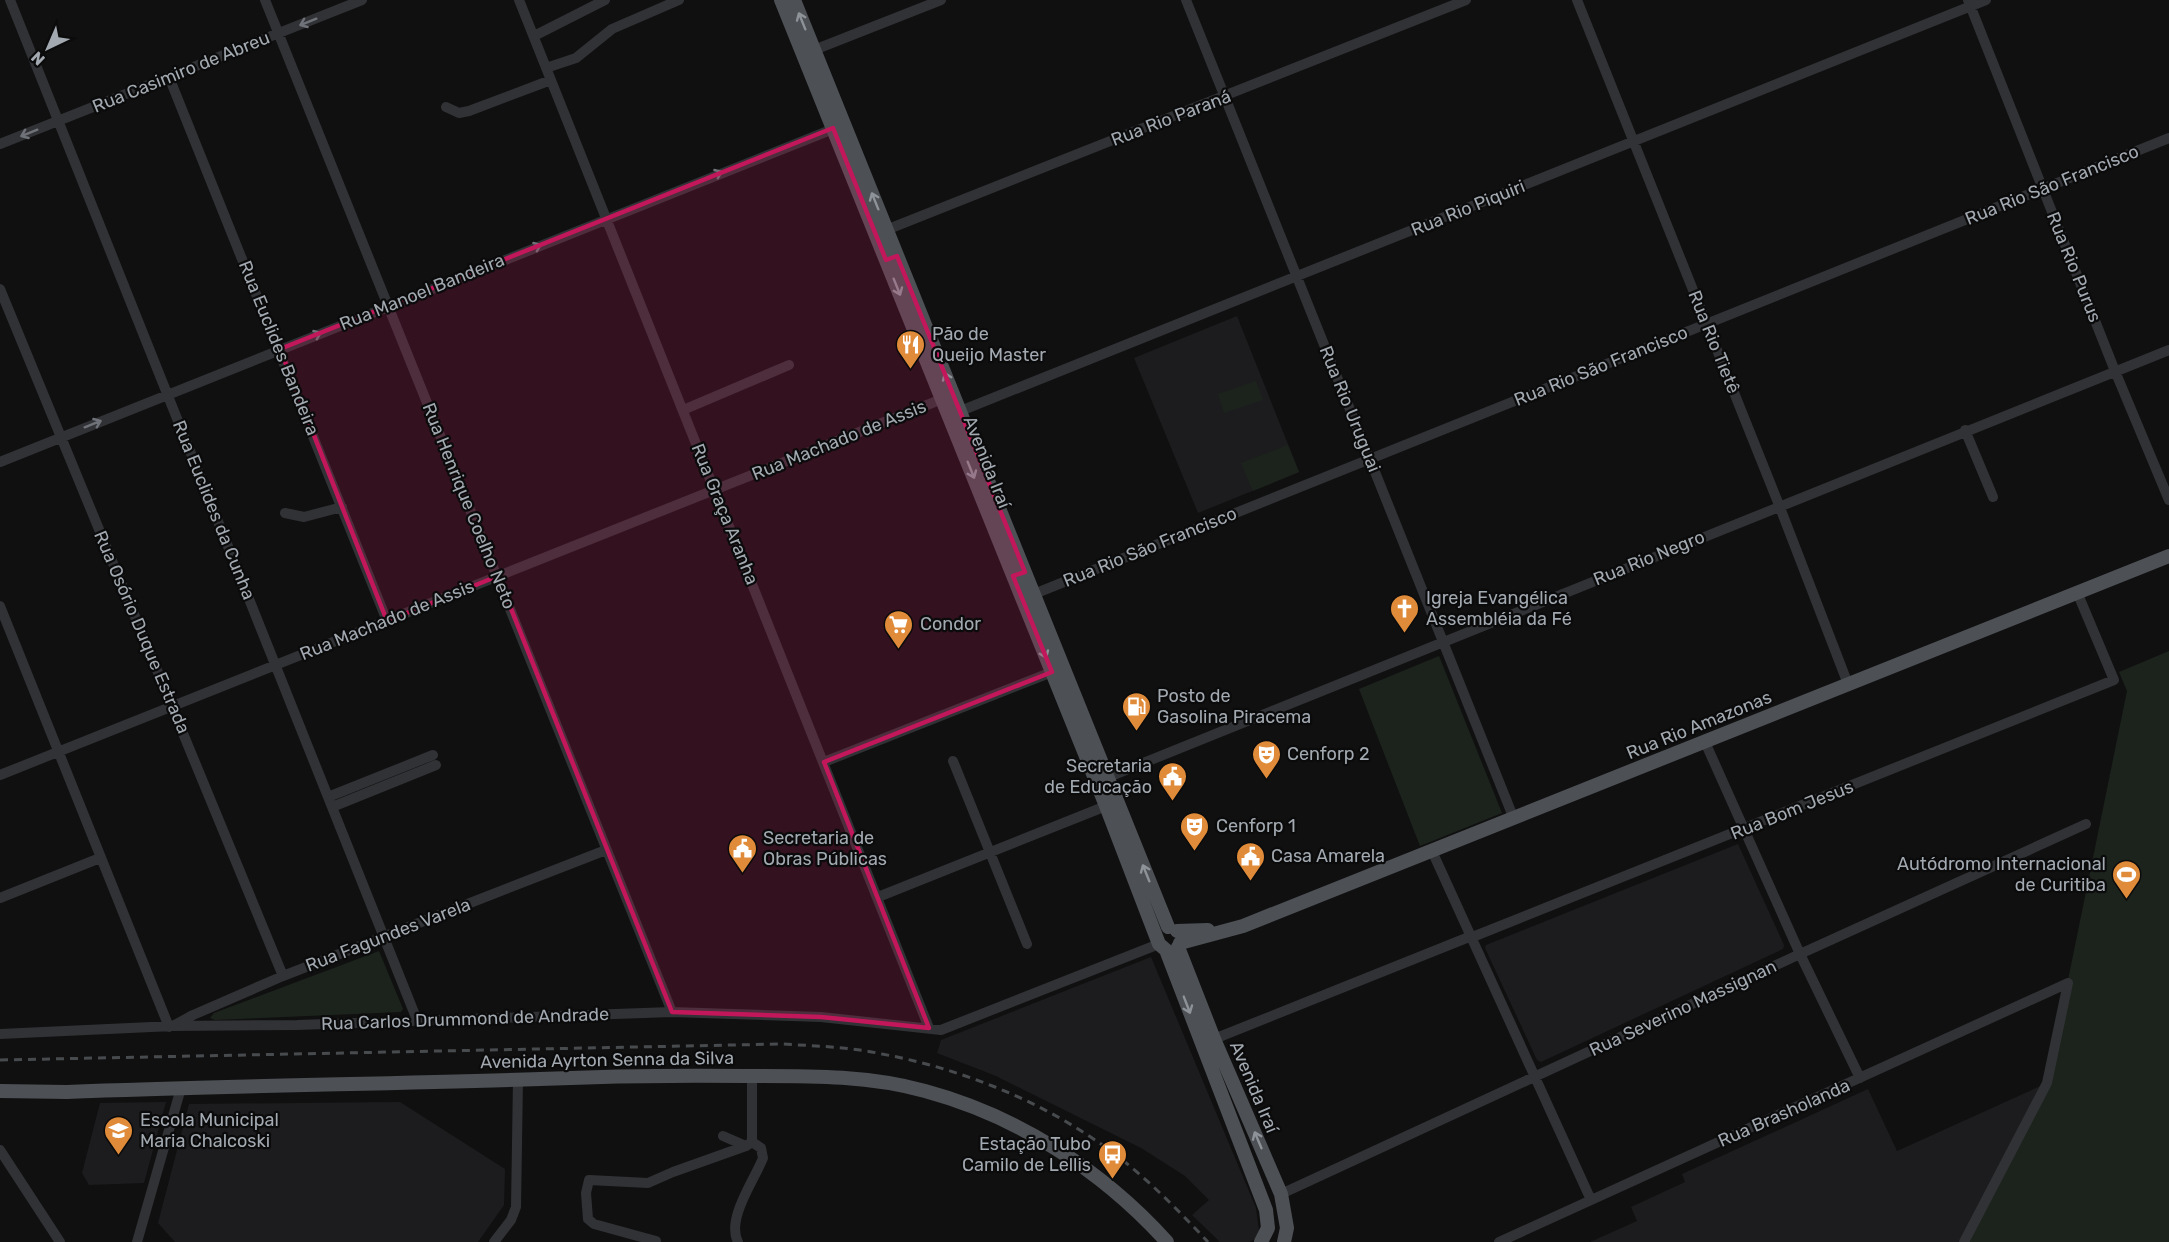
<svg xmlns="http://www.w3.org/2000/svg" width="2169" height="1242" font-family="Rubik,sans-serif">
<rect width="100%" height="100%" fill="#101011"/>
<path fill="#1c1c1e" d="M1237 316 1299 472 1198 513 1134 358Z
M1738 844 1784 945 1783 949 1541 1062 1537 1060 1485 948 1486 945Z
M1151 957 1256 1208 1259 1231 1257 1238 1249 1242H1220L1192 1215 1209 1200 1185 1176 1141 1148 996 1076 937 1053 941 1040Z
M2047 1083 1964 1242H1590L1637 1221 1631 1207 1685 1182 1682 1174 1868 1089 1897 1151Z
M166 1102 144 1183 89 1185 82 1173 100 1103Z
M400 1102 505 1169 504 1205 478 1242H175L158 1223 189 1104Z"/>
<path fill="#1c231c" d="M1256 381 1263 400 1224 413 1218 394Z
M1288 445 1299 472 1253 491 1241 463Z
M2169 651V1242H1964L2047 1083 2127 691 2119 672Z
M1439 656 1502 813 1420 846 1359 689Z
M379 951 403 1009 401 1012 215 1020 210 1018 214 1013Z"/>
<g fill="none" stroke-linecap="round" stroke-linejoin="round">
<path stroke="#313235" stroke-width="10" d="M10 0 417 1020
M265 0 672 1012
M519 0 929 1028
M1186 0 1514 819
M1577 0 1779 505 1848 684
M1968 0 2115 371 2169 500
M534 36 605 0
M814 50 941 0
M546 68 576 58 612 29 679 0
M169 77 387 621
M446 107 459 113 469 111 551 80
M0 144 362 0
M881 232 1466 0
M0 289 283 976
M683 410 789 365
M953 414 1986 0
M1965 430 1993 497
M0 462 838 127
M285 513 304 517 342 507
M1034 594 2169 138
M0 606 169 1027
M1705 742 1800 954 1860 1078
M953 761 1027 944
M824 762 1052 672
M0 775 942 399
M1101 780 2169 350
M328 797 433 755
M332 807 436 765
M1432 851 1591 1200
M878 897 1106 806
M0 898 100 858
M1470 938 2114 680 2077 592
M173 1026 193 1015 283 976 606 850
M0 1034 173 1026 297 1025 672 1012 821 1017 941 1030 1159 944
M1214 1039 1469 937
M723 1136 746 1146 752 1142V1076
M0 1150 60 1242
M1281 1194 1800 954 2086 824
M656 1241 594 1224 588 1219 586 1193 589 1180 648 1183 673 1172 746 1146
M137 1242 181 1088
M494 1242 511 1220 516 1207 518 1079
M738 1242C726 1219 754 1181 763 1158L761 1148 752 1142
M1499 1242 2068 983
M1964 1242 2047 1083 2068 983"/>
<path stroke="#4d5054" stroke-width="14" d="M781 0 1106 806 1159 944 1166 950 1266 1210 1268 1228 1261 1242
M794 0 1168 927
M1177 931 1208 930
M1180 943 1243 926 2169 556
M1178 947 1214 1039 1281 1194 1287 1228 1284 1242
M0 1091 67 1092C225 1086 382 1084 540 1079 609 1076 678 1075 748 1076 808 1076 867 1075 925 1091 1018 1116 1103 1171 1167 1242"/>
<path stroke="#484b4e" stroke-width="3" stroke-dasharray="8 6" stroke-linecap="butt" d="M0 1060 782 1044C816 1046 850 1047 882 1054 962 1069 1042 1101 1108 1149 1145 1176 1177 1209 1208 1242"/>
</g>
<defs><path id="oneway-shaft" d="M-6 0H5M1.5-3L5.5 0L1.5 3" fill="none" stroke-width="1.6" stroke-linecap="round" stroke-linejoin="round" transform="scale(1.5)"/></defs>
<g stroke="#8d9399">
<use href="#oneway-shaft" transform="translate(802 21) rotate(-112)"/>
<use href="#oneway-shaft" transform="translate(875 201) rotate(-112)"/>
<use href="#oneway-shaft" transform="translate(897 287) rotate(68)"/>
<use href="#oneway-shaft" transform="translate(948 381) rotate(-112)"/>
<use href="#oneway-shaft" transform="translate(971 470) rotate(68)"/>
<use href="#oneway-shaft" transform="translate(1043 650) rotate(68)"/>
<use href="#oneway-shaft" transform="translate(1146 873) rotate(-112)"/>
<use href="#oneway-shaft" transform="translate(1187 1005) rotate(69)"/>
<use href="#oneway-shaft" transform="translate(1258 1140) rotate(-113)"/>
</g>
<g stroke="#6f7379">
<use href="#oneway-shaft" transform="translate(308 22) rotate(158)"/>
<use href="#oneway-shaft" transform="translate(29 133) rotate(158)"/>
<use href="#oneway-shaft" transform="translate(714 175) rotate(-22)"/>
<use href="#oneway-shaft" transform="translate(533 248) rotate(-22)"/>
<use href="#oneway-shaft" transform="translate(313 336) rotate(-22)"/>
<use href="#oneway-shaft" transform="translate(93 424) rotate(-22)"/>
</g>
<path fill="#c2185b" fill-opacity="0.2" stroke="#c2185b" stroke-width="4.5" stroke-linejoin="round" d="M833 128 886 260 897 256 1000 510 1025 572 1013 576 1052 672 824 762 929 1028 821 1017 672 1012 498 576 387 621 280 349Z"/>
<defs>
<symbol id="restaurant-pin" viewBox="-11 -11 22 30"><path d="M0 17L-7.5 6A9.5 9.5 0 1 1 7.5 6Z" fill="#e08b39" stroke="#0b0b0c"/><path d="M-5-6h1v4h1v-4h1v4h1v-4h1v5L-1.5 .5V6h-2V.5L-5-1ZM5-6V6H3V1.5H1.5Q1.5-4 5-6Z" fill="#fff"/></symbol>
<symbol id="church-pin" viewBox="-11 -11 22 30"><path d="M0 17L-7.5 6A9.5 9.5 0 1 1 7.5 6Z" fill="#e08b39" stroke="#0b0b0c"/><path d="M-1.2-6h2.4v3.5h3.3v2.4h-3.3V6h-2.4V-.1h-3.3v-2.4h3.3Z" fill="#fff"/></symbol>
<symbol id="supermarket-pin" viewBox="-11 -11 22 30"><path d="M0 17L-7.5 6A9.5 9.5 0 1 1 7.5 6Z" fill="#e08b39" stroke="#0b0b0c"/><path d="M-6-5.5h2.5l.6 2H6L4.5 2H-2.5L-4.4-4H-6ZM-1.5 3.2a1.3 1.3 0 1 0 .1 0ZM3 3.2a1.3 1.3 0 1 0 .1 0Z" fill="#fff"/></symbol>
<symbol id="fuel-pin" viewBox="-11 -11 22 30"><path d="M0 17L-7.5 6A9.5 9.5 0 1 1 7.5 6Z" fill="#e08b39" stroke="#0b0b0c"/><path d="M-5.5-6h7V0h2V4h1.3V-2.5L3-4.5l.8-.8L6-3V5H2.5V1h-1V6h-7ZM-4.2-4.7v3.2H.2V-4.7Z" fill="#fff"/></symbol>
<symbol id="theatre-pin" viewBox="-11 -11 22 30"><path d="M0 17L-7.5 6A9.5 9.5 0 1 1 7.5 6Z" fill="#e08b39" stroke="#0b0b0c"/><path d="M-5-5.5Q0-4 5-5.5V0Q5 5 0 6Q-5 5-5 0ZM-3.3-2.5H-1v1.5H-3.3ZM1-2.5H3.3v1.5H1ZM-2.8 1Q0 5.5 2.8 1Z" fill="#fff"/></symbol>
<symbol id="civic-pin" viewBox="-11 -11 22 30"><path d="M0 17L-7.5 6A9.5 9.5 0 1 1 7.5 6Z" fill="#e08b39" stroke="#0b0b0c"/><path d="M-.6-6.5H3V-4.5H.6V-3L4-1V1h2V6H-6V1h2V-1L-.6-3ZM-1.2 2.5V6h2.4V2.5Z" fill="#fff"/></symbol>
<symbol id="stadium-pin" viewBox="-11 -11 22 30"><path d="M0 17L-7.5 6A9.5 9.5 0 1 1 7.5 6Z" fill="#e08b39" stroke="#0b0b0c"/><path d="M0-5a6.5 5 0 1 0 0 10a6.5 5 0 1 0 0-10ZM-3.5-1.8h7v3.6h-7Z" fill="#fff"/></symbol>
<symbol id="school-pin" viewBox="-11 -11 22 30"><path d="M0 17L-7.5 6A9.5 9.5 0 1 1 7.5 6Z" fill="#e08b39" stroke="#0b0b0c"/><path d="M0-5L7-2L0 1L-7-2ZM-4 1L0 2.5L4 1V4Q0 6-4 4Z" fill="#fff"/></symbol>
<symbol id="bus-pin" viewBox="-11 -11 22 30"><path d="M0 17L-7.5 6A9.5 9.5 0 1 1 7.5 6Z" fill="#e08b39" stroke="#0b0b0c"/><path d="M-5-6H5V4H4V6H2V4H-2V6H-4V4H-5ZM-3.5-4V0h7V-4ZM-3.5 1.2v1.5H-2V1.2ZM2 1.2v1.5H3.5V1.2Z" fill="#fff"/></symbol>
</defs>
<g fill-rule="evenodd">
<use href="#restaurant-pin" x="894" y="328" width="33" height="45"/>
<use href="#church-pin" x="1388" y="592" width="33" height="45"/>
<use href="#supermarket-pin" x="882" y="608" width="33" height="45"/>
<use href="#fuel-pin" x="1120" y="690" width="33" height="45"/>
<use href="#theatre-pin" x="1250" y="738" width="33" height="45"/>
<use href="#civic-pin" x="1156" y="760" width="33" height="45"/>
<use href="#theatre-pin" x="1178" y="810" width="33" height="45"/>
<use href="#civic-pin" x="726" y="832" width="33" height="45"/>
<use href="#civic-pin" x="1234" y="840" width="33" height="45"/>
<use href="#stadium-pin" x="2110" y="858" width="33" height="45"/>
<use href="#school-pin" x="102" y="1114" width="33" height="45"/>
<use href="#bus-pin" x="1096" y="1138" width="33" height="45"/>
</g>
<g text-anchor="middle" stroke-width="4.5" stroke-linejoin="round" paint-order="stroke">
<g font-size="18" fill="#a2a9b0" stroke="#0b0b0c">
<text transform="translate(181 72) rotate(-22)" y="6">Rua Casimiro de Abreu</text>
<text transform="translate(1171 118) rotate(-21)" y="6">Rua Rio Paraná</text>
<text transform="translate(2052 185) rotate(-22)" y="6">Rua Rio São Francisco</text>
<text transform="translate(1468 208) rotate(-22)" y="6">Rua Rio Piquiri</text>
<text transform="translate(2074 267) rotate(68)" y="6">Rua Rio Purus</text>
<text transform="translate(422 292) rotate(-22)" y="6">Rua Manoel Bandeira</text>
<text transform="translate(1714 342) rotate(68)" y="6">Rua Rio Tietê</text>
<text transform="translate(279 348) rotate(68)" y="6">Rua Euclides Bandeira</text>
<text transform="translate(1601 366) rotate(-22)" y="6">Rua Rio São Francisco</text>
<text transform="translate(1350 409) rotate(68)" y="6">Rua Rio Uruguai</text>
<text transform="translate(839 440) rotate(-22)" y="6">Rua Machado de Assis</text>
<text transform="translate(987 462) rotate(68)" y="6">Avenida Iraí</text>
<text transform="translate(469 506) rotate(68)" y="6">Rua Henrique Coelho Neto</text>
<text transform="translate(214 510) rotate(68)" y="6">Rua Euclides da Cunha</text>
<text transform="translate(725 514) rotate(68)" y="6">Rua Graça Aranha</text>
<text transform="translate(1150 547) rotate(-22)" y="6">Rua Rio São Francisco</text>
<text transform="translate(1649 558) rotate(-22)" y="6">Rua Rio Negro</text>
<text transform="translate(387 620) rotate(-22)" y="6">Rua Machado de Assis</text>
<text transform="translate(142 632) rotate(67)" y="6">Rua Osório Duque Estrada</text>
<text transform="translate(1699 725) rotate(-22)" y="6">Rua Rio Amazonas</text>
<text transform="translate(1792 810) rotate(-22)" y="6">Rua Bom Jesus</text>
<text transform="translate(388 935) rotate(-21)" y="6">Rua Fagundes Varela</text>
<text transform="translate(1683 1008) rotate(-25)" y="6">Rua Severino Massignan</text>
<text transform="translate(465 1019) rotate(-2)" y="6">Rua Carlos Drummond de Andrade</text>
<text transform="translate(607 1060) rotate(-1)" y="6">Avenida Ayrton Senna da Silva</text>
<text transform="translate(1254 1087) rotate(67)" y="6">Avenida Iraí</text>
<text transform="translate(1784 1113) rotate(-24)" y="6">Rua Brasholanda</text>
</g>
<g font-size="18" fill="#a2a9b0" stroke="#0b0b0c" text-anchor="start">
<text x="932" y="340">Pão de<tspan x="932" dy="21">Queijo Master</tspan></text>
<text x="1426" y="604">Igreja Evangélica<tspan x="1426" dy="21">Assembléia da Fé</tspan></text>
<text x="920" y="630">Condor</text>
<text x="1157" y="702">Posto de<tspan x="1157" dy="21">Gasolina Piracema</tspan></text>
<text x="1287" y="760">Cenforp 2</text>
<text x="1152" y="772" text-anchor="end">Secretaria<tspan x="1152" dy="21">de Educação</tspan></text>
<text x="1216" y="832">Cenforp 1</text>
<text x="763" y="844">Secretaria de<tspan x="763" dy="21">Obras Públicas</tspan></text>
<text x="1271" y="862">Casa Amarela</text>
<text x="2106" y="870" text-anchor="end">Autódromo Internacional<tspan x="2106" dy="21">de Curitiba</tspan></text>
<text x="140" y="1126">Escola Municipal<tspan x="140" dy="21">Maria Chalcoski</tspan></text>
<text x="1091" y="1150" text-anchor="end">Estação Tubo<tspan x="1091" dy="21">Camilo de Lellis</tspan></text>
</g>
</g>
<g transform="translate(48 48) rotate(224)" stroke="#0b0b0c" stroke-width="4.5" paint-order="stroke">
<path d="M0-4.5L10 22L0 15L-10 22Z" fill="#a2a9b0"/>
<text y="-9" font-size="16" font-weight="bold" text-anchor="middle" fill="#a2a9b0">N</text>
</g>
</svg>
